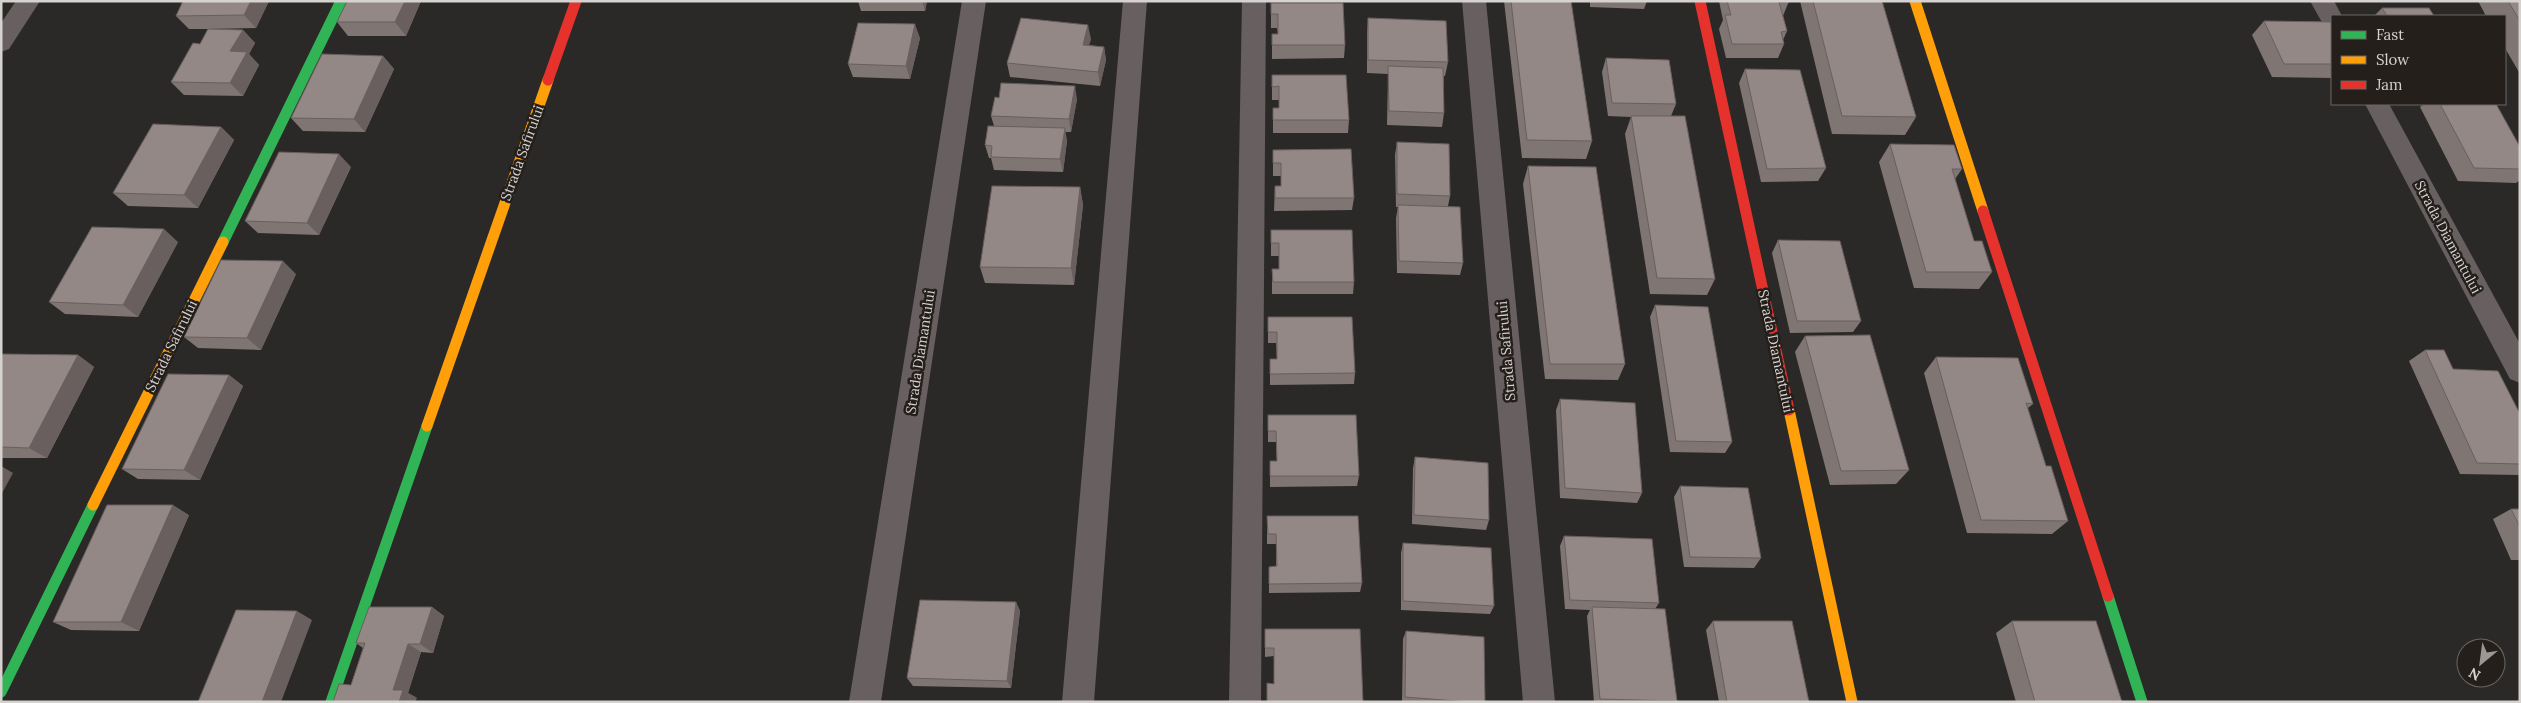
<svg xmlns="http://www.w3.org/2000/svg" width="2521" height="703" font-family="Lora,serif">
<rect width="100%" height="100%" fill="#2b2927"/>
<g fill="none" stroke-linecap="round" stroke-linejoin="round">
<path fill="#675f60" fill-rule="evenodd" d="M16 1H40L9 49 1 52V23Z
M962 1H986L881 702H849Z
M1123 1H1147L1094 702H1062Z
M1242 1H1266L1261 702H1229Z
M1462 1H1486L1555 702H1523Z
M2310 1H2334L2342 16H2332V29L2324 26Z
M2365 104H2389L2520 344V383L2510 379Z"/>
<path stroke="#30b455" stroke-width="11" d="M223 242 341 1
M2108 596 2142 702
M1 692 93 505
M331 702 427 426"/>
<path stroke="#ff9f0a" stroke-width="11" d="M1915 1 1983 211
M1789 410 1852 702
M427 426 548 80
M93 505 223 242"/>
<path stroke="#e5322d" stroke-width="11" d="M1700 1 1789 410
M548 80 576 1
M1983 211 2108 596"/>
</g>
<path fill="#7f7573" d="M183 1H269L256 28 210 29 243 30 255 43 249 54 259 65 243 96 184 95 171 82 200 44 208 29H189L176 16Z
M347 1H421L406 36H348L337 22Z
M858 1H927L925 11H861Z
M1504 1H1571L1592 141 1586 159 1522 158Z
M1590 1H1647L1644 9 1590 7Z
M1719 1H1789L1783 16 1787 31 1783 40 1784 44 1778 58H1726L1719 29 1723 20Z
M1800 1H1882L1916 117 1905 135 1832 134Z
M2478 1H2520V74L2505 48V16H2486Z
M1271 3 1345 45 1344 58 1272 59V34H1278L1277 28H1271Z
M2382 8 2434 16H2374Z
M1368 18 1448 62 1445 76H1444V113L1442 127 1387 125 1388 74 1367 73V32Z
M2264 21 2332 22V78L2272 77 2252 35Z
M920 38 910 79 853 77 848 64Z
M1091 39 1089 45 1104 47 1106 60 1100 86 1010 77 1007 63Z
M383 56 394 69 365 132 303 131 291 118Z
M1606 58 1676 104 1671 116 1715 279 1707 295 1650 294 1625 134 1631 117 1608 116 1602 72Z
M1745 69 1826 168 1818 181 1761 182 1739 83Z
M1272 75 1349 120 1348 133H1273V108H1279V100H1272Z
M1077 99 1071 132H1065L1067 141 1063 172 994 170 991 158H989L985 145 994 126 991 116Z
M2424 104H2496L2520 147V180L2516 183 2458 181 2420 107Z
M221 127 234 140 198 208 128 206 113 193Z
M1397 142 1450 196 1448 206 1463 263 1460 275 1397 273 1396 218 1398 207H1396L1395 155Z
M1890 144 1962 169 1955 179 1974 241 1992 272 1979 289 1914 288 1879 162Z
M1273 150 1354 198 1352 210 1274 211 1275 186H1281V176H1273Z
M1528 166 1625 364 1618 380 1545 379 1523 184Z
M351 167 319 235 258 233 245 221Z
M1080 187 1083 205 1074 285 985 283 980 267Z
M1271 230 1354 282 1353 294H1272V269H1279V256H1271Z
M1778 240 1861 321 1853 332 1790 333 1772 253Z
M178 242 138 317 65 314 49 302Z
M296 274 261 350 198 348 184 337Z
M1655 305 1732 442 1725 453 1670 452 1650 317Z
M1268 317 1355 373 1354 384 1270 385V359H1277L1276 343H1268Z
M1805 336 1909 470 1896 484 1830 485 1795 352Z
M2425 350 2520 414V475L2460 474 2409 361Z
M1 354 78 355 94 367 47 458H1Z
M1936 357 2033 404 2028 408 2046 466 2068 521 2052 534 1967 533 1924 373Z
M229 375 243 386 200 480 138 479 122 469Z
M1560 399 1642 493 1637 503 1560 498 1556 410Z
M1268 415 1359 476 1357 486 1270 487V461H1277L1276 442H1268Z
M1415 457 1489 520 1486 530 1412 524 1413 468Z
M1680 486 1761 558 1754 568 1684 567 1674 497Z
M2511 509H2520V560H2511L2493 519Z
M189 515 139 631 71 630 53 622Z
M1267 516 1362 583 1360 592 1269 593V567L1276 566V544H1267Z
M1564 536 1659 603 1655 609 1677 701 1676 702H1594L1587 616 1590 610 1565 609 1560 546Z
M1403 543 1494 606 1490 614 1401 610V553Z
M1016 602 1020 611 1011 688 913 686 907 678Z
M432 607 444 616 433 653 421 652 408 693 417 698 351 685 363 648 356 643Z
M1713 621 1809 702H1719L1706 630Z
M2012 621 2122 702H2016L1996 633Z
M1265 629H1360L1274 684V656L1265 657Z
M1406 631 1485 702H1402L1403 639Z"/>
<path fill="#685f5e" d="M251 1H269L256 28 244 15Z
M405 1H421L406 36 395 22Z
M922 1H927L925 11Z
M915 24 920 38 910 79 906 66Z
M1088 25 1091 39 1085 58 1083 45Z
M243 30 255 43 249 54 259 65 243 96 230 83V51Z
M1104 47 1106 60 1100 86 1098 72Z
M383 56 394 69 365 132 354 119Z
M1075 86 1077 99 1071 132 1069 119Z
M221 127 234 140 198 208 184 195Z
M1065 128 1067 141 1063 172 1060 159Z
M339 154 351 167 319 235 307 223Z
M1080 187 1083 205 1074 285 1071 268Z
M164 229 178 242 138 317 123 305Z
M283 261 296 274 261 350 247 338Z
M78 355 94 367 47 458 29 448Z
M229 375 243 386 200 480 184 470Z
M1 466 13 473 1 495Z
M173 505 189 515 139 631 121 622Z
M1016 602 1020 611 1011 688 1007 681Z
M432 607 444 616 433 653 420 644Z
M297 611 312 620 281 702H262Z
M408 644 421 652 408 693 417 698 415 702H399L393 690Z"/>
<path fill="#948886" stroke="#685f5e" d="M183 1H251L244 15 176 16Z
M347 1H405L395 22H337Z
M1511 1H1571L1592 141 1527 140Z
M1727 1H1789L1790 2H1779L1787 31 1781 32 1784 44H1732L1725 15H1731Z
M1813 1H1882L1916 117 1842 116Z
M2508 1H2520V21Z
M1271 3H1343L1345 45H1272V34H1278V14H1271Z
M2382 8H2429L2434 16H2387Z
M1021 18 1088 25 1083 45 1104 47 1098 72 1007 63Z
M1368 18 1446 21 1448 62 1368 60Z
M2264 21 2332 22V64H2284Z
M858 23 915 24 906 66 848 64Z
M208 29 243 30 230 51 247 52 230 83 171 82 193 43 200 44Z
M322 54 383 56 354 119 291 118Z
M1606 58 1669 60 1676 104 1612 103Z
M1388 66 1443 68 1444 113 1389 111Z
M1745 69 1800 70 1826 168 1767 169Z
M1272 75H1346L1349 120H1273V108H1279V86L1272 87Z
M1001 83 1075 86 1069 119 991 116 995 97 999 98Z
M2440 104H2496L2520 147V169L2474 168Z
M1631 116H1685L1715 279 1657 278Z
M153 124 221 127 184 195 113 193Z
M988 126 1065 128 1060 159 991 157 992 146 985 145Z
M1397 142 1449 144 1450 196 1397 194Z
M1890 144 1954 145 1962 169H1952L1974 241H1982L1992 272H1926Z
M1351 149 1354 198H1275V186H1281V163H1273V150Z
M279 152 339 154 307 223 245 221Z
M1528 166 1596 167 1625 364H1550Z
M992 186 1080 187 1071 268 980 267Z
M1398 205 1460 207 1463 263 1399 261Z
M92 227 164 229 123 305 49 302Z
M1271 230H1352L1354 282H1273L1272 269H1279V243H1271Z
M1778 240 1840 241 1861 321H1797Z
M221 260 283 261 247 338 184 337Z
M1655 305 1708 307 1732 442 1676 441Z
M1268 317H1352L1355 373 1270 374V359H1277V332H1268Z
M1870 335 1909 470 1841 471 1805 336Z
M2425 350H2444L2453 369 2498 371 2520 414V464L2477 463Z
M1 354 78 355 29 448 1 447Z
M1936 357 2018 358 2033 404 2026 403 2046 466H2051L2068 521 1981 520Z
M168 374 229 375 184 470 122 469Z
M1560 399 1635 403 1642 493 1565 488Z
M1268 415H1356L1359 476H1270V461H1277L1276 431H1268Z
M1415 457 1488 463 1489 520 1414 515Z
M1680 486 1748 488 1761 558 1690 557Z
M107 505H173L121 622H53Z
M2511 509H2520V527Z
M1267 516H1358L1362 583 1269 584V567L1277 566 1276 534H1268Z
M1564 536 1652 539 1659 603 1570 600Z
M1403 543 1491 548 1494 606 1403 601Z
M920 600 1016 602 1007 681 907 678Z
M369 607H432L420 644H408L393 690H403L399 702H333L339 684 351 685 365 643H356Z
M1592 607 1665 609 1677 701 1600 699Z
M236 610 297 611 262 702H198Z
M1713 621H1792L1809 702H1727Z
M2012 621H2096L2122 702H2035Z
M1265 629H1360L1363 702H1267V683L1274 684V648H1265Z
M1406 631 1484 637 1485 702H1469L1405 697Z"/>
<g text-anchor="middle" stroke-width="5" stroke-linejoin="round" paint-order="stroke">
<g font-size="14" fill="#d5d2cf" stroke="#241f1b">
<text transform="translate(522 153) rotate(-70)" y="5">Strada Safirului</text>
<text transform="translate(2448 237) rotate(62)" y="5">Strada Diamantului</text>
<text transform="translate(171 346) rotate(-64)" y="5">Strada Safirului</text>
<text transform="translate(1506 351) rotate(-95)" y="5">Strada Safirului</text>
<text transform="translate(1776 351) rotate(78)" y="5">Strada Diamantului</text>
<text transform="translate(920 352) rotate(-81)" y="5">Strada Diamantului</text>
</g>
</g>
<rect width="2521" height="703" fill="none" stroke="#d5d2cf" stroke-width="5"/>
<rect x="2331" y="15" width="175" height="90" fill="#241f1b" stroke="#6b6763"/>
<rect x="2341" y="31" width="25" height="8" fill="#30b455" stroke="#6b6763"/>
<text x="2376" y="40" font-size="15" fill="#d5d2cf">Fast</text>
<rect x="2341" y="56" width="25" height="8" fill="#ff9f0a" stroke="#6b6763"/>
<text x="2376" y="65" font-size="15" fill="#d5d2cf">Slow</text>
<rect x="2341" y="81" width="25" height="8" fill="#e5322d" stroke="#6b6763"/>
<text x="2376" y="90" font-size="15" fill="#d5d2cf">Jam</text>
<g transform="translate(2481 663) rotate(209)"><circle r="24" fill="#241f1b" stroke="#6b6763"/>
<path d="M0-4L9 19L0 12L-9 19Z" fill="#9a9794"/>
<text y="-8" font-size="14" font-weight="bold" text-anchor="middle" fill="#d5d2cf">N</text>
</g>
</svg>
